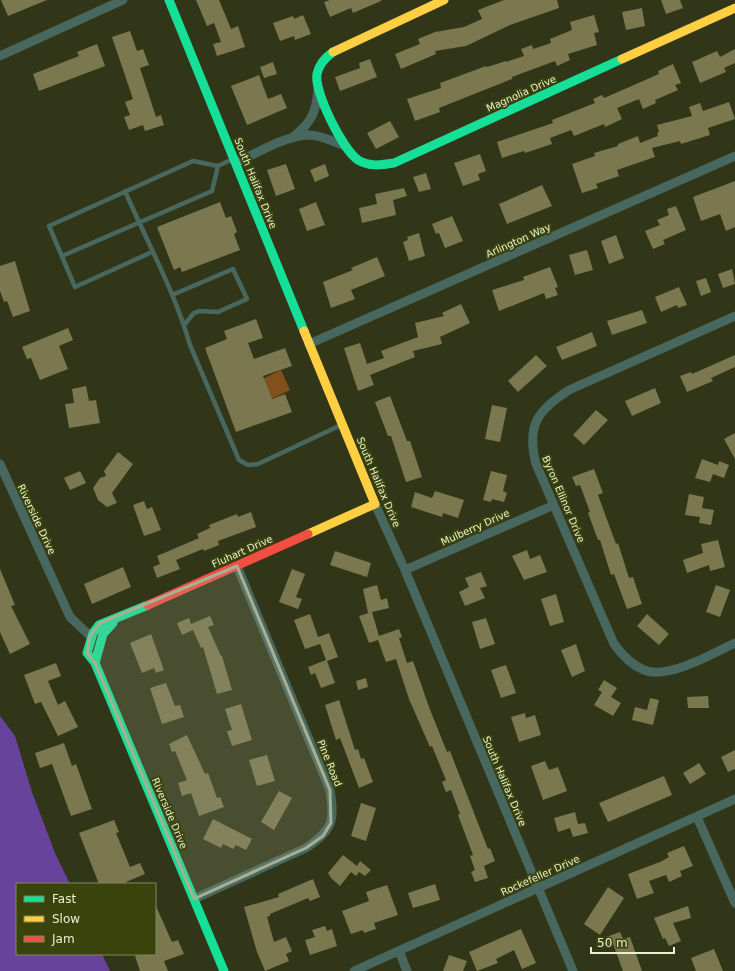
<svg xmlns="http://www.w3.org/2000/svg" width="735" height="971" font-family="'DejaVu Sans',sans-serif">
<rect width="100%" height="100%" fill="#323619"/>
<path fill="#834f1b" d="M281 370 290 390 269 400 260 380Z"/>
<path fill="#67439c" d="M0 716 15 736 32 792 55 853 70 884H17V954H102L110 971H0Z"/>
<path fill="#7b774f" d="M1 0H47L8 16Z
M196 0H219L231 29 238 26 245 47 217 56 213 44 221 42 214 23 207 26Z
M330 0H381V1L353 13 351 8 330 17 324 2Z
M504 0H557L559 8 510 25 466 46 435 51 436 54 401 69 395 54 420 44 418 39 435 32 464 27 482 19 478 10Z
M661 0H680L683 8 666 14Z
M642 8 645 26 626 30 622 12Z
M303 15 311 34 295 40 294 36 280 41 273 23 293 16 294 19Z
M594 15 599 32 594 33 597 45 568 54 570 60 557 66 555 61 512 77V79L439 108 440 112 415 121 407 99 441 88 440 83 486 66 487 67 506 61V62L524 56 521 49 532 45 533 49 551 43 550 39 572 30 570 22Z
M130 31 137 51 143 49 149 65 140 68 156 117 161 115 164 125 145 131 143 125 129 130 124 117 130 115 125 102 133 99 112 37Z
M97 44 105 66 39 91 33 74 79 56 77 52Z
M735 49V63L724 68 726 72 700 83 692 62 717 51 720 57Z
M370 59 377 77 340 91 335 77 360 68 359 63Z
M273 62 277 74 264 78 260 67Z
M673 64 681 83 675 85 678 90 655 100 656 103 643 109 639 99 617 108 622 119 605 127 604 124 574 136 571 130 550 138 552 144 525 153 524 151 502 158 497 142 553 123 552 120 595 103 593 99 602 95 604 98 627 88 659 74 658 71Z
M259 75 268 99 281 94 287 108 247 125 231 86Z
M729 102 735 119 708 128 710 135 681 144 680 141 652 148 655 157 617 170 619 176 596 184 598 188 582 193 572 164 595 156 594 153 618 146V144L638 136 640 143 658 136 657 133 659 132 657 125 692 116 689 107 700 103 703 111Z
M390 121 399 137 376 149 367 133Z
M480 154 486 171 478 174 480 180 463 186 454 163Z
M286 164 295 189 276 196 267 170Z
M325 164 329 176 315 182 310 170Z
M426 173 431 189 419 192 413 177Z
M735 181V227L726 231 720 214 701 221 693 197Z
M542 185 552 206 507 224 499 204Z
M404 188 407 196 393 200 396 215 362 223 359 208 377 204 375 194Z
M220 202 226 218 231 216 237 232 234 234 240 250 182 272 180 267 174 270 157 227Z
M316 202 325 225 307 231 299 209Z
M676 206 686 230 663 240 665 244 653 249 645 231 660 225 657 220 669 215 667 209Z
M452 216 463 241 445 248 439 233 436 234 432 224Z
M419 233 425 256 409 261 403 242 408 240 407 237Z
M616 235 624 258 609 264 601 241Z
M587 250 593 270 575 275 569 255Z
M377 257 385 276 351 290 355 299 331 308 323 282 353 270 351 268Z
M15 261 30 311 13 317 7 301 4 302 0 291V266Z
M550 267 558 287 555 288 558 295 546 299 544 293 499 311 492 290 524 280 523 277Z
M732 269 735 284 723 288 718 274Z
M706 278 711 292 701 296 696 281Z
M679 287 687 305 678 308 677 305 661 312 655 297Z
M461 304 470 323 440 337 442 344 413 351 415 357 370 375 374 385 358 391 344 348 360 343 367 364 384 358 381 351 418 337 415 323 444 316 442 313Z
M642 310 647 323 612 335 607 321Z
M256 319 263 338 248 343 254 359 285 348 292 366 263 376 272 399 285 394 292 412 236 432 205 348 227 339 224 331Z
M68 328 73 340 59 346 68 369 40 380 31 358 27 359 22 347Z
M592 332 597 346 562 360 556 347Z
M536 355 547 366 518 392 508 381Z
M735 355V367L711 378 713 381 687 392 680 376 691 372 692 374Z
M86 386 89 401 96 400 100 423 69 428 65 404 74 403 72 389Z
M655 388 661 403 632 416 625 401Z
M390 396 407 441H410L422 477 406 482 391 436H388L375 402Z
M492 405 507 408 500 442 485 439Z
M596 410 608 420 584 445 573 435Z
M735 433V459L724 439Z
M118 452 133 464 112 493 117 503 107 507 98 500 93 488 100 478 106 476 104 471Z
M702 459 718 465 719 461 729 465 724 478 713 474 710 482 695 478Z
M594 469 603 493 598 495 616 544 618 543 629 578 633 577 642 604 627 609 614 574 611 575 600 540H598L588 513 590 512 580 485 576 486 572 477Z
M80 471 86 483 70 490 64 478Z
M491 471 507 475 503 491 507 493 504 502 492 499 491 502 483 500Z
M435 491 464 500 458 518 443 513 442 517 411 507 415 492 432 498Z
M689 494 704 497 702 508 714 510 711 525 699 523 700 517 685 515Z
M144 501 147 509 152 507 161 530 144 536 133 505Z
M251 512 256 527 218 541 219 545 204 551 203 549 176 560 180 569 157 578 153 567 160 564 157 556 199 538 197 534 210 528 209 525 237 514 238 517Z
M718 540 725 567 710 571 709 565 687 573 683 560 703 553 701 544Z
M527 550 530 559 540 555 547 572 524 580 512 556Z
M335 551 371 563 367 577 330 565Z
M123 567 131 587 92 604 84 584Z
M0 569 15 605 11 606 30 644 10 654 0 632Z
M292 569 305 574 296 597 302 599 298 609 279 602Z
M481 572 487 586 480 588 485 598 465 606 459 592 469 587 465 578Z
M377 585 381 600 387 598 389 608 368 613 363 589Z
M716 585 730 590 720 617 706 612Z
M556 594 564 622 550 626 541 599Z
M372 612 379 636 399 629 402 637 399 638 407 663 413 661 429 707 447 752 450 751 488 849 490 848 495 861 484 866 488 878 475 882 471 872 475 870 470 856 473 855 458 815 460 814 451 790 446 792 442 782 446 780 432 746 430 747 409 699 396 659 386 662 378 640 369 643 359 616Z
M310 614 318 637 329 633 338 657 327 661 335 683 321 688 315 673 311 675 308 667 326 660 320 644 305 649 294 620Z
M647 614 669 634 659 645 637 626Z
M210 616 214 625 208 627 221 656H222L232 690 217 694 203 647 201 648 193 630 182 635 177 623 189 618 191 624Z
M486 618 495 644 480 649 472 622Z
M151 634 164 670 156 673 154 668 142 673 130 643Z
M576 644 585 671 572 677 561 650Z
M56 663 61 676 48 681 58 705 65 701 78 727 58 736 41 702 35 704 24 675Z
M506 665 516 693 501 698 491 670Z
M366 678 368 687 358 690 356 681Z
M604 680 617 688 611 697 621 703 613 716 594 705 602 692 598 690Z
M166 683 175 706 180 705 184 717 162 724 150 688Z
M708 696 709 708H688L687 697Z
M650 698 659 700 653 725 632 720 635 707 647 710Z
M339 700 355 750 358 749 361 759 364 758 373 782 359 788 340 738 336 740 325 705Z
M241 704 252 740 232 746 227 731 232 730 225 709Z
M525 713 526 718 535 715 541 735 519 742 511 717Z
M187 735 205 774 208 773 217 798 220 797 224 807 199 816 191 793 182 796 178 783 187 780 175 751 172 752 169 744Z
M64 743 72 766 76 764 92 809 71 816 52 764 40 768 35 753Z
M735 750V769L728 772 721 757Z
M267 755 275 781 257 786 249 760Z
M545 761 549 770 558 767 567 791 543 800 531 766Z
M699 763 706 774 690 784 683 773Z
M664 776 672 795 608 822 599 803Z
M279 791 292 798 274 830 261 822Z
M361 803 376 808 366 841 351 836Z
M575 812 578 824 585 823 588 833 573 837 570 828 558 832 554 818Z
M213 819 252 839 246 850 236 845 233 849 223 844 221 848 203 839Z
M114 820 119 832 116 833 130 867 140 863 145 874 126 882 127 884H99L79 833Z
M684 846 693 866 680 871 682 876 669 882 666 875 649 881 654 893 637 899 628 874 660 862 669 857 667 853Z
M343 855 357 866 360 861 371 870 365 876 359 872 356 876 351 872 340 886 331 878 328 873Z
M313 879 320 897 310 901 308 898 270 914V916L267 917 274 942 286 937 292 951 286 954 289 961 265 971 257 952 244 907 279 897 278 894Z
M435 884 440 900 413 908 408 893Z
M387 885 398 915 374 923 376 929 364 933 363 930 351 934 342 911 369 901 366 892Z
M608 887 624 898 600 935 584 924Z
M155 904 172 942 178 940 184 954 164 961 168 971H140L135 956 140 954H155Z
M688 906 691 918 673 923 681 941 669 946 665 938 663 939 654 918Z
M325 926 327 931 332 929 337 946 310 955 305 940 315 937 312 930Z
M521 929 536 963 522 969 514 950 496 959 498 963 477 971 469 952Z
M620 932 623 939 630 937 642 971H623L613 944 609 946 606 937Z
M714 949 723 971H696L691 958Z
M449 955 467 961 463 971H443Z"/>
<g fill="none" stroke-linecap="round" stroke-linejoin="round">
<path stroke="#48685f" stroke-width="4.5" d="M125 191C147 242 175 292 190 345L239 460 248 465 258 464 341 425
M152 252 75 287 49 226 193 161 218 166 233 159
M62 256 212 191 218 166
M172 295 233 269 247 299 218 312 200 311 194 313 184 325"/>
<path stroke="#48685f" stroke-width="9" d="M0 56 123 0
M293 137C311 123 316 113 318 90
M236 163C259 152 284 136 309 135 321 135 334 142 345 146
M735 316 569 390C538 410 526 425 536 464L614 644C622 655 631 665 644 670 668 680 713 653 735 643
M309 344 735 156
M0 464 70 617 90 636
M375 504 405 570 573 971
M405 570 554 505
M697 817 735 903
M194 899 306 848C333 829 335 822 330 790L237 566
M399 951 407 971
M354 971 735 799"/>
<path stroke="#16e098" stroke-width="9" d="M169 0 304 331
M333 52C326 57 319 64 317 74 314 92 343 150 358 160 369 167 382 165 394 163L622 59
M148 605 99 625 93 633 87 653 95 663 224 971
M95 663 103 634 113 623"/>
<path stroke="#ffcf43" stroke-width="9" d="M333 52 444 0
M622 59 735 8
M304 331 375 504 308 534"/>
<path stroke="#f24e42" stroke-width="9" d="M148 605 308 534"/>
</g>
<path fill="#a9af92" fill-opacity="0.2" stroke="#a9af92" stroke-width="3" stroke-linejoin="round" d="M237 566 330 790 331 823 323 836 306 848 194 899 95 663 87 653 90 636 100 623Z"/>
<g text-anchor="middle" stroke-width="4" stroke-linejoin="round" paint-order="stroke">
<g font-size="10" fill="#e9f0d3" stroke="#3a430c">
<text transform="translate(521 93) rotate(-24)" y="4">Magnolia Drive</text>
<text transform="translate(256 183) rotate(68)" y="4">South Halifax Drive</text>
<text transform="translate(518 240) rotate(-24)" y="4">Arlington Way</text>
<text transform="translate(379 482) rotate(67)" y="4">South Halifax Drive</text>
<text transform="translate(564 499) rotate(67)" y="4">Byron Ellinor Drive</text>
<text transform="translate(37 519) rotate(65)" y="4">Riverside Drive</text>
<text transform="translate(475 527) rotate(-24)" y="4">Mulberry Drive</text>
<text transform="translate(242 551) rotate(-24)" y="4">Fluhart Drive</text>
<text transform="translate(330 763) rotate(68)" y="4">Pine Road</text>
<text transform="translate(505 781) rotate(67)" y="4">South Halifax Drive</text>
<text transform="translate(170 813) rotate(67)" y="4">Riverside Drive</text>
<text transform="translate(540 875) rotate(-24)" y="4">Rockefeller Drive</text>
</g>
</g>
<rect x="16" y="883" width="140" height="72" fill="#3a430c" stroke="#80885c"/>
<rect x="24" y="896" width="20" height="6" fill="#16e098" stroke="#80885c"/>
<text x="52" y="903" font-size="12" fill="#e9f0d3">Fast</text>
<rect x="24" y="916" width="20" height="6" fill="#ffcf43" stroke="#80885c"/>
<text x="52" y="923" font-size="12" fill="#e9f0d3">Slow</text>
<rect x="24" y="936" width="20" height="6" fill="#f24e42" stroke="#80885c"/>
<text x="52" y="943" font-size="12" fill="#e9f0d3">Jam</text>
<path d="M591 947v6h83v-6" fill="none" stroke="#e9f0d3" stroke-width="2"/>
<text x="597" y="947" font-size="12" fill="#e9f0d3" stroke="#3a430c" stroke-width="3" paint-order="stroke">50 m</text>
</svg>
